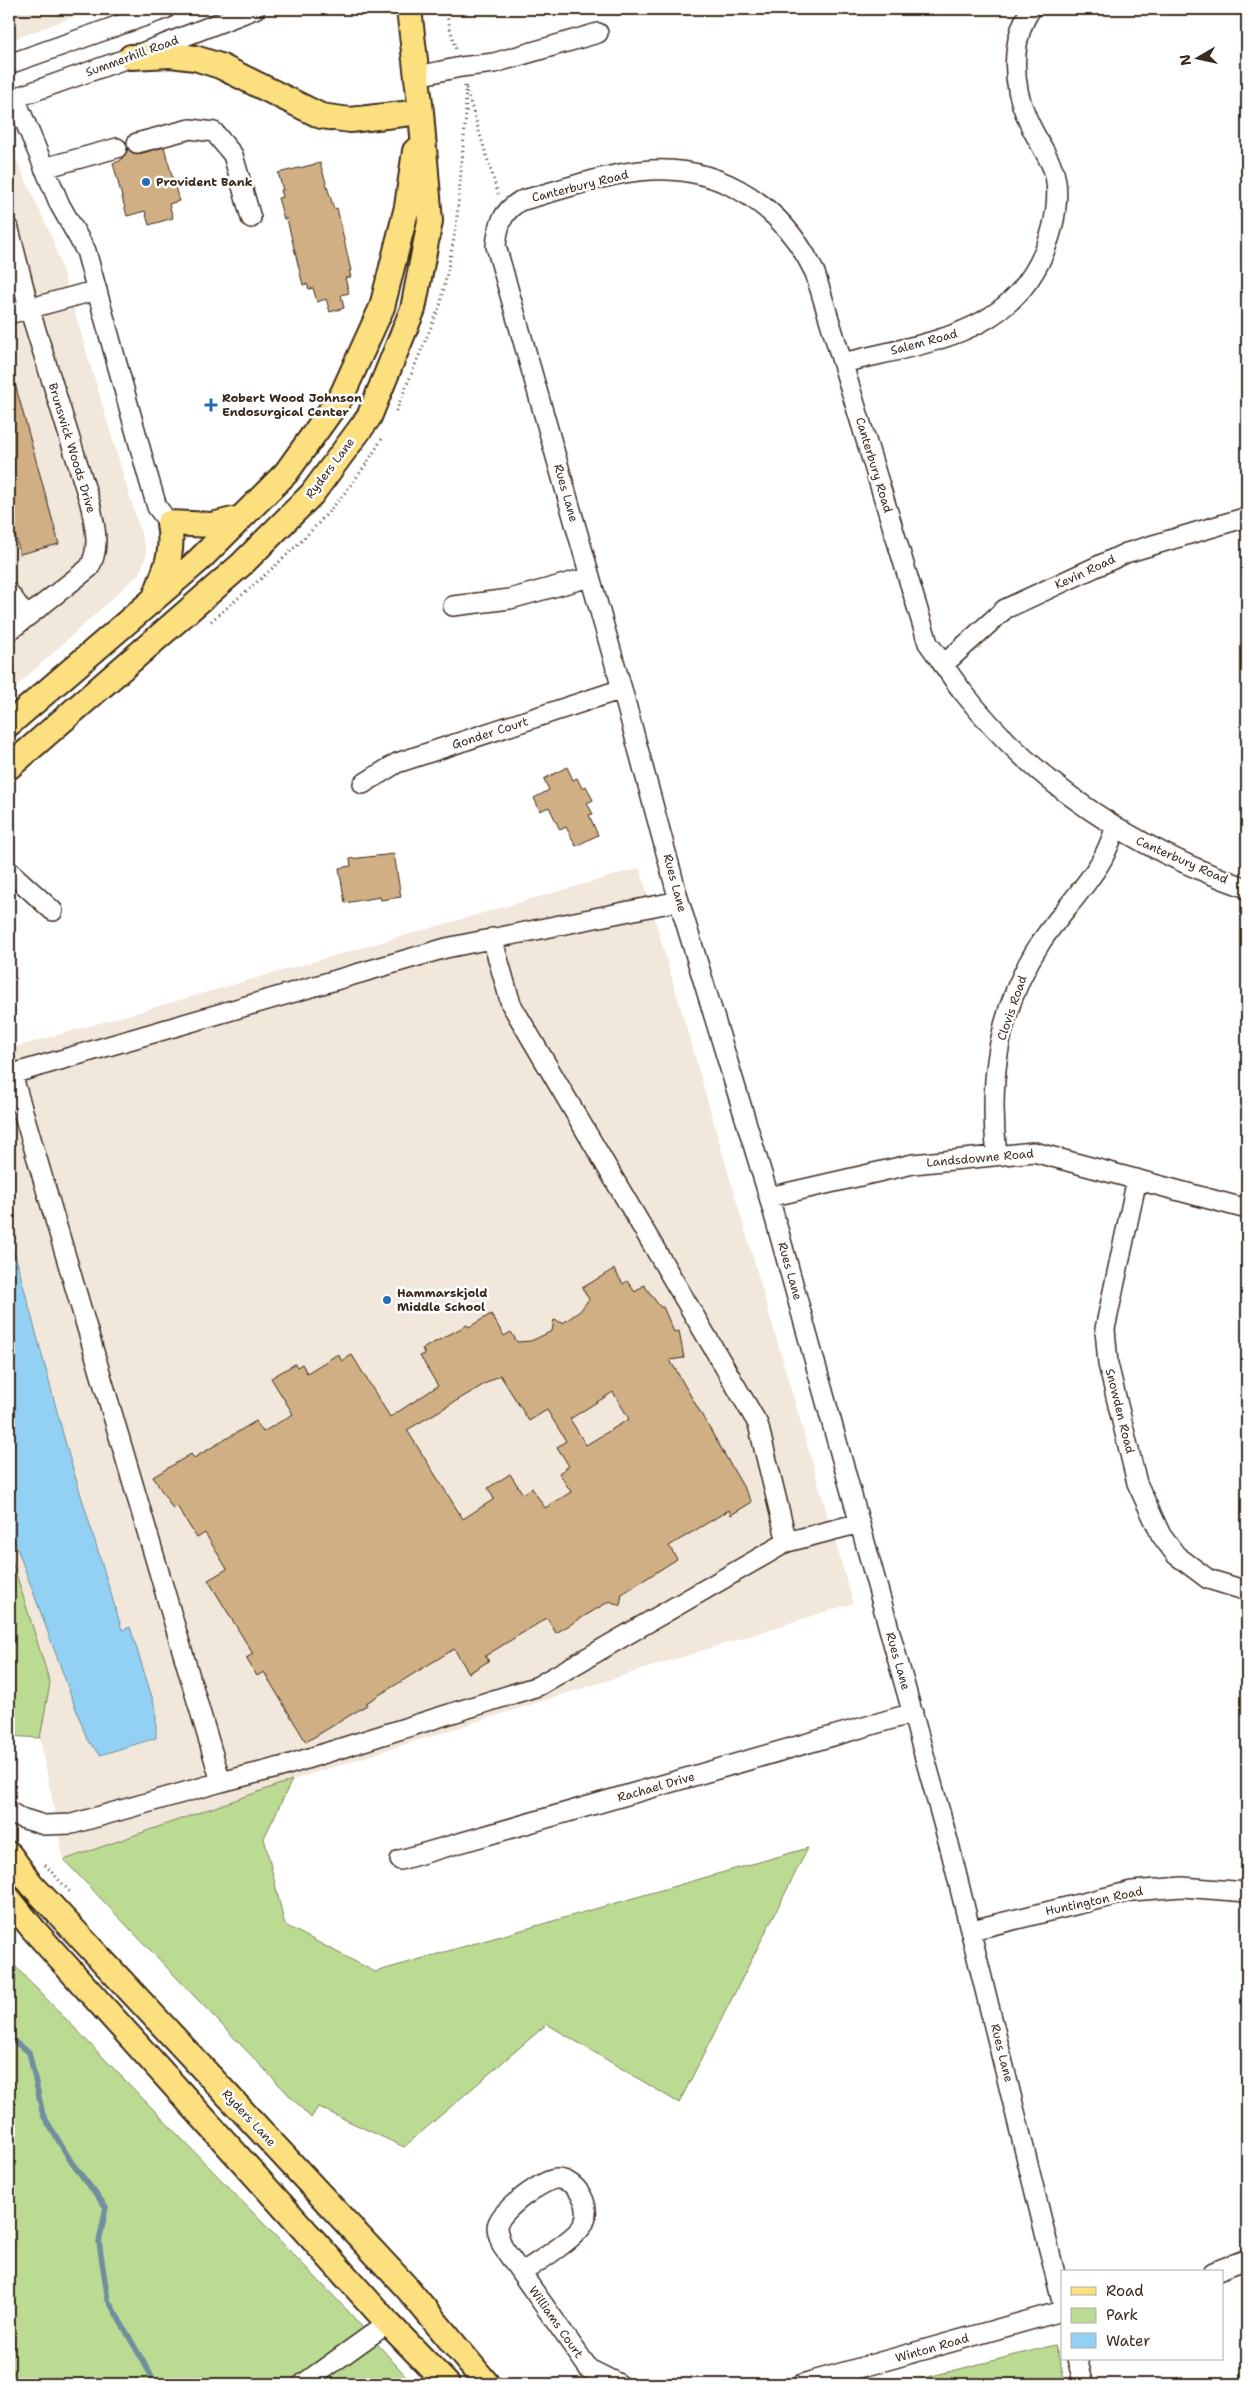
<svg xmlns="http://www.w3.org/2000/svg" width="1256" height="2393" font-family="'Shantell Sans',sans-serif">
<rect width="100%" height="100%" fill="#fff"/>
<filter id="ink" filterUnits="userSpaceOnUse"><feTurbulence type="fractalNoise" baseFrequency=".02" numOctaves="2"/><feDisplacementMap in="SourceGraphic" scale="10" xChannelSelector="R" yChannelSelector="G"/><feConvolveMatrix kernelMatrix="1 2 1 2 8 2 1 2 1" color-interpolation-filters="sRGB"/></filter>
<g filter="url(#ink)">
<path fill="#f1e7da" d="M9 9H94L9 41Z
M9 143 53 240 147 554 139 574 9 693Z
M640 868 853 1603 292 1780 64 1860 40 1738 50 1683 9 1551V1049Z"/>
<path fill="#bbdb93" stroke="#7b8258" d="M9 1551 50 1683 40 1738 9 1736Z
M292 1780 264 1838 285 1925 375 1972 808 1848 679 2103 547 2024 404 2147 318 2107 311 2118 64 1860Z
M9 1960 347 2310 413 2384H9Z
M1055 2345 1066 2384H900Z"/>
<path fill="#92d1f3" stroke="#6f8e9e" d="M9 1232 69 1456 122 1630 130 1627 156 1710V1738L100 1755 87 1739 9 1526Z"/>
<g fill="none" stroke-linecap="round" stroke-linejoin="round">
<path stroke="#6f8e9e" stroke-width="5.5" d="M9 2038 29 2052 43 2115 72 2163 106 2207 99 2242 108 2300 156 2384"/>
</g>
<path fill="#cfaf83" stroke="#3b2a1e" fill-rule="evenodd" d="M164 147 179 201 169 204 173 218 149 225 145 211 127 216 113 163 120 161 128 149 134 154H139Z
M320 163 334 209 337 208 351 271H349L351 277 345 278 349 293 341 295 344 308 330 312 326 299 317 302 313 288 309 289 307 284 303 285 287 219H284L278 198 283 197 281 190H283L278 173Z
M14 380 59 544 20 554 9 511V381Z
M567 767 573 780 577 778 582 788 586 786 593 800 587 803 593 814 589 815 598 835 576 846 566 827 560 830 549 807 540 811 534 798 549 790 544 779Z
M394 854 401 897 381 900 380 897 345 903 339 868 351 866 350 859Z
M614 1269 623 1284 627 1281 635 1292 644 1285 660 1307H663L674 1332 679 1331 684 1358 670 1360 752 1502 731 1515 729 1510 669 1546 677 1559 622 1594 620 1606 610 1601 556 1633 547 1618 485 1656 489 1661 469 1673 454 1649 366 1703 367 1705 306 1742 264 1672 257 1676 246 1658 253 1654 208 1580 227 1569 205 1533 197 1538 177 1506 173 1509 153 1477 191 1454 194 1458 256 1421 263 1432 293 1414 271 1378 295 1364 297 1367 302 1364 307 1373 338 1354 342 1361 352 1355 390 1417 438 1386 420 1356 425 1354 422 1349 467 1325 469 1327 491 1314 504 1336 511 1332 517 1342 531 1341 552 1331 554 1320 563 1323 580 1311 589 1299 582 1288ZM500 1375 529 1421 547 1410 566 1441 557 1447 569 1466 559 1473 571 1492 545 1508 532 1488 523 1494 510 1474 488 1488 494 1499 463 1519 407 1430ZM613 1392 629 1419 586 1445 570 1419Z"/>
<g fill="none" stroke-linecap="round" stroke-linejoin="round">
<defs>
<path id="minor" d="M9 64 165 9
M417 76 461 67 494 63 598 33
M15 98 60 205 86 251 147 473 157 507 169 523
M9 100 131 57 255 9
M137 143 190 129 214 132 233 155 251 218
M44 168 117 148
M9 229 29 308 90 503C95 526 101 548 89 568L9 631
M9 314 97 290
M843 363C930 341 1019 336 1050 236 1056 217 1060 188 1053 169 1046 151 1034 136 1027 118 1012 85 1010 40 1031 9
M9 593 26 616
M453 606 510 599 590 577
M943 665 1005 609 1126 553 1247 517
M363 784 397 763 622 689
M9 871 53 911
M679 901 446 948 12 1074 221 1782 281 1767 538 1686 787 1542 860 1523
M492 938 511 1004 758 1424 787 1542
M997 1155C988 1080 999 1006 1041 942 1059 915 1083 891 1100 863 1107 852 1111 839 1116 828
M1137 1179 1105 1329 1108 1364 1137 1483 1161 1535 1176 1555 1208 1579 1247 1591
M769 1197 913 1164 1034 1152 1247 1209
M9 1811 18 1817 44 1825 72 1824 221 1782
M400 1860 913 1713
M972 1930 1132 1891 1182 1887 1247 1892
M1213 2272 1247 2259
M521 2273C535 2264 579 2236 584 2223 592 2206 577 2180 558 2179 544 2178 498 2212 497 2227 497 2233 501 2241 502 2246L589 2369 619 2384
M1062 2302 950 1848 769 1197 679 901 622 689 496 246C498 225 502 212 520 201 561 190 610 172 651 170 724 166 785 209 815 273L928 643C940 659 951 677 963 692 1036 785 1137 850 1247 888
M1077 2359 1084 2384
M303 2384 388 2323
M802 2384 1062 2311"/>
<path id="major" d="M131 57 171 55 195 58 220 66 321 116 350 120 421 112
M155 597C166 567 174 555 169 523L212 525 241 518
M9 724 198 561 286 473 342 395 382 307 407 207 415 151
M9 767 242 564 312 494 369 417 413 309 430 221 421 112 409 9
M9 1854 31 1884 408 2289 487 2384
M9 1899 33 1929 388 2323 447 2384"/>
</defs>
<use href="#minor" stroke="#3b2a1e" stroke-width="22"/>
<use href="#major" stroke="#3b2a1e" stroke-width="28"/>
<path stroke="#3b2a1e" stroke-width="3" stroke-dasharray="1 4" stroke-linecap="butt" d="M445 9 456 50
M466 88 498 194
M396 411 441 303 456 228 466 114 465 84
M211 621C277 566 339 513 383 437
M9 793 15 787
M45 1865 71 1893"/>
<use href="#minor" stroke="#fff" stroke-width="19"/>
<use href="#major" stroke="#fce080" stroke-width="24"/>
</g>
</g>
<g fill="#1f6fb2" stroke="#fff" stroke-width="2">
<circle cx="146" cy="182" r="5"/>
<path d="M208.5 397.5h5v5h5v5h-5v5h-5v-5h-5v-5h5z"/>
<circle cx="387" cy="1300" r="5"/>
</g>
<g text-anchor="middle" stroke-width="5" stroke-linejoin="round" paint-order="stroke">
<g font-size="12" fill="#3b2a1e" stroke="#fff">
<text transform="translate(132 56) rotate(-20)" y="4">Summerhill Road</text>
<text transform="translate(580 186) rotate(-14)" y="4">Canterbury Road</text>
<text transform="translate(924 342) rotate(-15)" y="4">Salem Road</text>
<text transform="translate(72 448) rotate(73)" y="4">Brunswick Woods Drive</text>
<text transform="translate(874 465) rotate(73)" y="4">Canterbury Road</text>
<text transform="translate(330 468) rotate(-53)" y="4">Ryders Lane</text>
<text transform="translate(566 493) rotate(74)" y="4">Rues Lane</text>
<text transform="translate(1085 572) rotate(-25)" y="4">Kevin Road</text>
<text transform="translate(490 733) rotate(-18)" y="4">Gonder Court</text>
<text transform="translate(1182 860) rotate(24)" y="4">Canterbury Road</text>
<text transform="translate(675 883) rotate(75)" y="4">Rues Lane</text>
<text transform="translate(1012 1008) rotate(-71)" y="4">Clovis Road</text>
<text transform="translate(980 1158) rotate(-5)" y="4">Landsdowne Road</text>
<text transform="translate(790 1271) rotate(74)" y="4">Rues Lane</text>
<text transform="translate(1120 1411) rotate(76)" y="4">Snowden Road</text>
<text transform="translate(898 1661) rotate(74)" y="4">Rues Lane</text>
<text transform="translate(656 1787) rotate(-16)" y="4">Rachael Drive</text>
<text transform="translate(1094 1901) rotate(-12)" y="4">Huntington Road</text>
<text transform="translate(1002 2053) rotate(76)" y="4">Rues Lane</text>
<text transform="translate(249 2118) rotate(47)" y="4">Ryders Lane</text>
<text transform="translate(556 2322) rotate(55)" y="4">Williams Court</text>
<text transform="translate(932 2348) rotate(-16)" y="4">Winton Road</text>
</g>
<g font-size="12" font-weight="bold" fill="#3b2a1e" stroke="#fff" text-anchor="start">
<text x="156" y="186">Provident Bank</text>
<text x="222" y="402">Robert Wood Johnson<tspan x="222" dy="14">Endosurgical Center</tspan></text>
<text x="397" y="1297">Hammarskjold<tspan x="397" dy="14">Middle School</tspan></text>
</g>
</g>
<rect width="1256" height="2393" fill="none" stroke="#fff" stroke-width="30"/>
<rect x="15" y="15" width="1226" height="2363" fill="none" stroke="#3b2a1e" stroke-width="2" filter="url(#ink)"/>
<rect x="1061" y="2270" width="162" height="90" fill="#ffffff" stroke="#b1aaa5"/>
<rect x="1071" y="2287" width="25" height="8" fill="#fce080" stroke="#b1aaa5"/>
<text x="1106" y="2296" font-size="15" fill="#3b2a1e">Road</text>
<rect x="1071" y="2308" width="25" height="15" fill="#bbdb93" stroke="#b1aaa5"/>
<text x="1106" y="2320" font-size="15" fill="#3b2a1e">Park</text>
<rect x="1071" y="2333" width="25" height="15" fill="#92d1f3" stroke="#b1aaa5"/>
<text x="1106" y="2346" font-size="15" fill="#3b2a1e">Water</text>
<g transform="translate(1198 58) rotate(261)" stroke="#ffffff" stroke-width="4" paint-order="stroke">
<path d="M0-4L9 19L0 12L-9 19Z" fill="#3b2a1e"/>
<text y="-8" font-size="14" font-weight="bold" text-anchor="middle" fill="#3b2a1e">N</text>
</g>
</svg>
